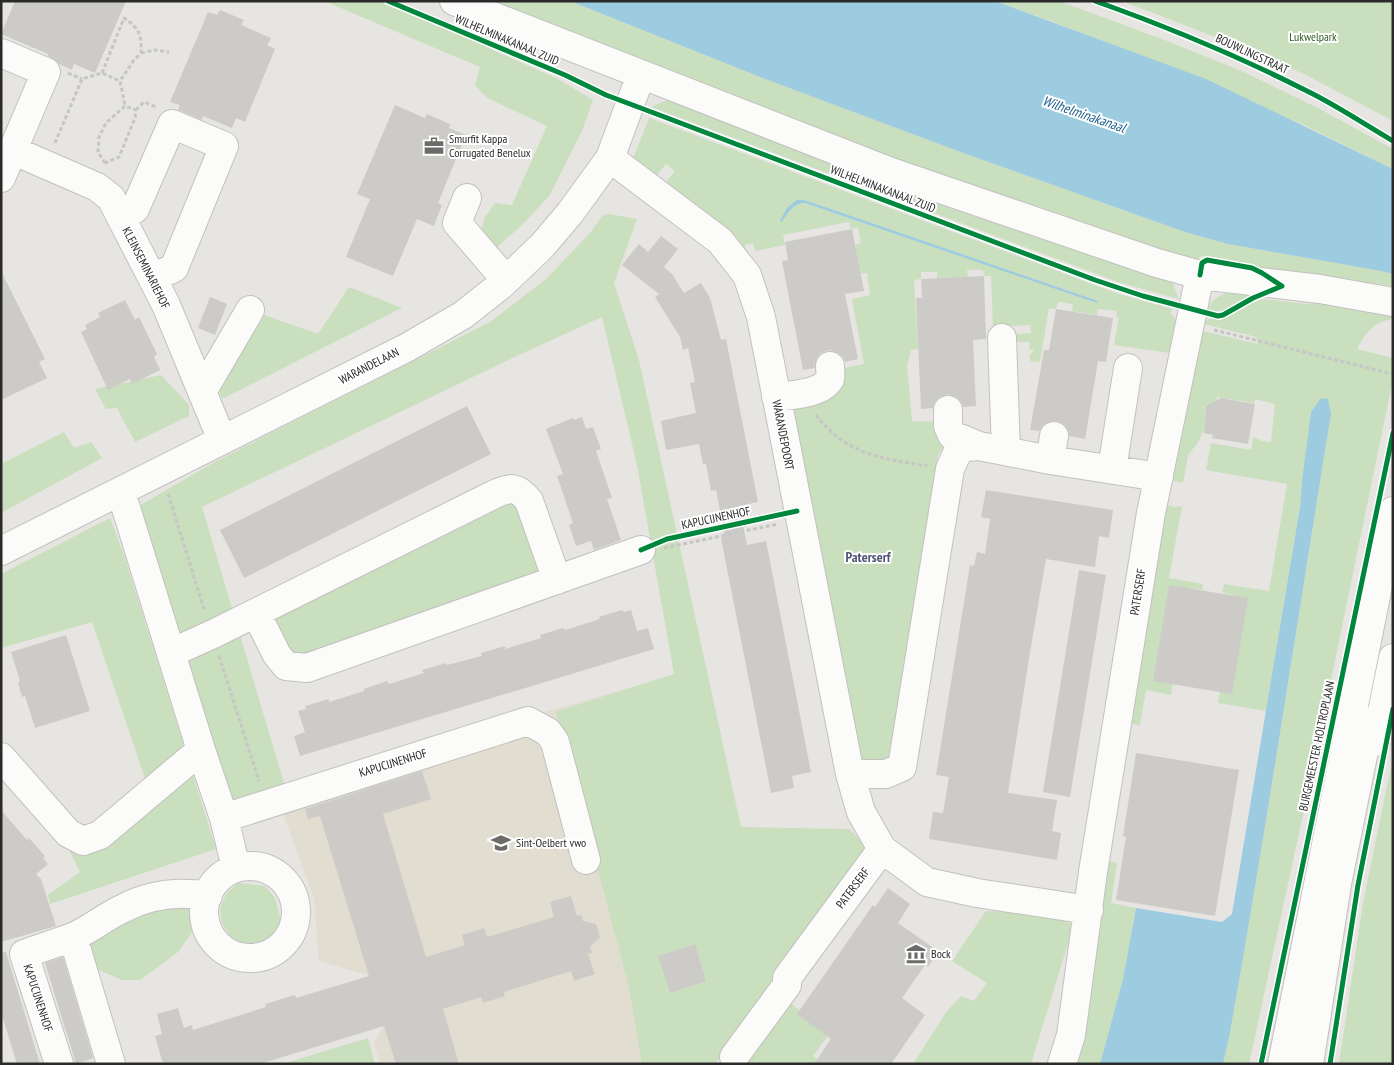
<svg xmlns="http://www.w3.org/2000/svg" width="1394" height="1065" font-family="'PT Sans Narrow',sans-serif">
<rect width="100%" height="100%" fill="#e7e5e1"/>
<path fill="#e1ddd0" d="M674 675 692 1064H380L374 1043 383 1027 367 975 319 961 314 898 274 789Z"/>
<path fill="#c9dfbe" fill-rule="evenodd" d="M324 1H383L558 79 593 100 582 131 550 195 523 224 495 249 480 234 485 217 495 203 512 205 547 126 487 98 475 85 480 67Z
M481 1H570L760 77 955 150 1185 232 1228 244 1381 271 1393 274V287L1376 283 1375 285 1281 275 1245 263 1202 256 1198 258 1196 262 1020 209Z
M995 1H1059L1162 39 1244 72 1318 108 1393 149V169L1304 125 1062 25Z
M1122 1H1393V121L1308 76 1262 55Z
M670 99 1004 225 1142 273 1171 279 1179 299 1118 282 651 107Z
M649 118 1119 294 1172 309 1171 314 1176 319 1170 353 1114 345 1119 318 1116 317 1117 311 1098 309 1097 315 1072 311 1073 304 1058 302 1056 309 1049 308 1040 362 1030 361V354L1033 353V350H1030L1029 342H1013L1012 336 1016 334 1031 333 1030 325 993 327 991 276H984L983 270H967L968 277 937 278V272H921V279L914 280 918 349 911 350 907 365 912 421 939 422 947 442 939 453 936 463 940 473 890 763 861 762 789 408 840 369 864 364 852 299 870 295 867 273 860 274 855 245 861 243 858 227 851 229 849 222 783 235 785 245 755 251 753 243 745 245 746 252 660 183 662 179 666 182 675 171 666 164 657 175 660 178 658 181 632 161ZM797 200H804L831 209 1098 301 1097 302 805 203C793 203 788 213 782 222Z
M609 214 637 219 614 283 639 360 741 827 849 829 869 849 715 1064H642L629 987 556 712 674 674 637 465 602 317 521 354 202 507 234 615 177 638 137 507 211 464 490 322 546 279 590 233 603 215Z
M349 287 402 308 222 399 217 385 259 313 318 334Z
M1230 292 1248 293 1249 296 1224 311H1207C1210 300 1220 295 1230 292Z
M1263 299 1308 304 1324 301 1393 315V319C1373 322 1366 333 1357 349L1393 358V379L1310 782 1249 1064H1223L1229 1038C1266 831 1297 622 1331 414L1311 412 1302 480 1300 507 1266 711 1218 703 1236 596 1222 592 1224 584 1269 591 1287 484 1206 470 1211 443 1251 450 1253 437 1262 441 1271 442 1275 404 1255 399 1254 403 1217 397 1216 399 1219 400 1206 409 1205 406 1204 407 1206 415V426L1197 444 1188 455 1183 483 1166 479 1198 330 1258 344 1256 337 1200 323 1209 319 1226 318 1243 306Z
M161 375 189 405V416L135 442 117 408 106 409 95 389Z
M64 432 74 448 91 442 102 458 1 513V464Z
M504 497 516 500 543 576 300 660 289 658 273 625 277 608Z
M1161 504 1175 507 1182 506 1169 578 1203 584 1202 590 1189 588 1171 695 1146 690 1140 725 1125 723Z
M110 518 124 555 185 749 146 781 92 622 1 648V574Z
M238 628 285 787 226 806 183 658Z
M1393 757V1064H1339L1363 903Z
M191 769 216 849 50 904 48 895 80 872 65 842Z
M1103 860 1117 863 1111 903 1136 908 1123 979 1100 1064H1072Z
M238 883 265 886 275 898 282 924 280 934 275 943 260 948 250 950 232 939 222 923 220 909 226 894Z
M193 906 195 928 178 952 140 980H122L96 969 87 939 137 911Z
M986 911 1031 913 1074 924 1031 1064H913L947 1011 961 996 974 1001 987 983 952 961Z
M786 998 795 1007 830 1033 813 1056 823 1064H737Z
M368 1038 375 1064H282Z"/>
<path fill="#9dcbe0" d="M570 1H995L1206 79 1393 169V274L1381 271 1228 244 1185 232 955 150 760 77Z
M797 200H804L831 209 1098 301 1097 303 805 203C793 203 788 213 782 222L780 221 787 208Z
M1321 398 1328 399 1331 414C1297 622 1266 831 1229 1038L1223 1064H1100L1123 979 1136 908 1222 922 1232 914 1300 507 1302 480 1311 412Z"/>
<path fill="#cccbc8" d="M15 1H126L95 73 74 64 72 70 59 64 48 56V54L1 34Z
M220 10 244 20 241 25 271 38 267 45 275 49 245 122 236 118 232 128 203 116 202 120 178 110 180 105 170 102 208 12 217 15Z
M395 105 425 118 427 114 450 124 449 128 466 135 438 203 442 205 434 226 417 219 393 276 346 257 370 199 357 194Z
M852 229 864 291 845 294 858 359 845 362 843 357 838 353 829 350 821 353 817 358 814 368 803 370 782 261 788 260 785 242Z
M661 236 678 249 664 267 672 274 684 293 701 283 710 298 721 340 726 339 758 502 739 506 747 545 766 541 811 772 792 776 794 788 771 793 721 538 725 537 716 490 711 491 706 464H703L699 444 666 450 661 421 696 413 690 383 695 382 688 348 683 350 680 337 655 297 659 294 622 265 639 244 648 252Z
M1 271 45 359 39 362 47 378 1 400Z
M984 276 986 339 973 340 976 406 963 407 961 402 956 397 948 394 940 397 935 402 933 408 921 409 916 298H922L921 279Z
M210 297 227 304 215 335 198 328Z
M125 300 135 320 139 317 157 354 154 357 160 370 132 384 130 379 108 390 81 332 87 329 85 325 100 317 98 313Z
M1056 309 1113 318 1106 362 1098 361 1085 439 1069 436 1068 430 1064 424 1057 421 1048 422 1042 426 1040 431 1030 430 1044 350H1049Z
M1221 398 1255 404 1248 444 1212 438 1213 435 1204 433 1206 417 1205 407Z
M467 406 491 454 244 578 220 530Z
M582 417 586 429 593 427 601 449 596 451 612 498 607 499 621 540 594 550 591 541 576 546 569 525 573 523 557 476 563 474 546 429 573 418 574 420Z
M986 490 1113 510 1109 538 1099 536 1095 567 1046 559 1029 658 1008 793 1057 800 1052 831 1061 833 1057 860 929 839 933 812 943 813 949 777 936 775 970 565 974 566 977 552 985 554 990 519 981 517Z
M1079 570 1106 575 1070 797 1043 792Z
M1169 585 1248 598 1232 694 1153 681Z
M622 610 624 612 631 610 637 631 648 628 654 649 300 756 294 736 305 732 298 711 306 709 305 706 329 699V702L364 691V689L387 681 389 684 424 673 422 670 446 663 447 665 482 656 481 653 505 646V649L541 638 540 635 563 628 565 630 600 619 599 617Z
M66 635 90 711 35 728 25 696 22 697 18 683 20 681 11 652Z
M1136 753 1239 770 1215 916 1116 900 1126 837 1123 836Z
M422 771 431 799 383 814 426 957 465 945 462 935 484 928 487 937 554 917 550 902 571 896 577 916 581 915 583 921 596 924 600 937 590 947 592 953 588 954 595 974 574 981 571 971 504 992 505 996 483 1003 481 997 443 1009 459 1064H396L384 1026 260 1064H163L155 1036 162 1034 157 1014 178 1008 184 1028 192 1025 193 1030 266 1007 265 1004 295 995 296 998 369 976 320 816 308 819 305 809Z
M1 810 27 840 29 838 45 856 43 858 48 864 36 874 41 879 56 926 1 942Z
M888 888 910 904 898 923 938 951 928 967 925 965 902 998 925 1015 891 1064H814L831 1039 797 1014 873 905 875 907Z
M695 944 706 981 670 993 658 956Z
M1 952H6L40 1064H17L1 1012Z
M63 957 93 1058 76 1064 45 963Z"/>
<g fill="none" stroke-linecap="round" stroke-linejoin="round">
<defs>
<path id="minor" d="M454 1 891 172 1157 263 1200 275 1320 289 1393 302
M1 53 46 72 1 178
M12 150 97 187 111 198 166 305 222 440
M610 158 720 241 747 275 761 317 850 774
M467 198 457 223 506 280
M120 216 135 209 172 124 224 146 174 268 152 278
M1002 338 1006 451
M202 392 250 310
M776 397C791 395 822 394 830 379 831 375 830 370 830 366
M948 410V426L952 435 979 446
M1050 460 1054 436
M1112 469 1128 368
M121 492 201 750 224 818 236 868
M1 551 406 348 463 315 501 285 542 246 570 213 610 158 641 75
M256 613 277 655 286 666 307 668 641 550
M171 653 213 634 495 494C512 487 517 486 529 501L557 580
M1376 742 1393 658
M1 757 68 833 83 841 100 835 201 750
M224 818 528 721 548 732 555 742 586 860
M204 912a46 46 0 1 1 92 0a46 46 0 1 1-92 0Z
M1089 910 977 893 927 882 882 849 861 812 850 774H886L902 767 950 469 958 451 966 447 979 446 1050 460 1159 477
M734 1057 787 985V978L882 849
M59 1064 24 954 73 937
M111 1064 73 937C91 929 106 916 124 908 151 894 178 891 208 896
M1062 1064 1071 1035 1093 872 1151 513 1200 275
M1282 1064 1393 511
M1309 1064 1337 884 1370 721"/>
</defs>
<use href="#minor" stroke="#c2c1c0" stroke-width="30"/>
<path stroke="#c6c6c5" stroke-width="3" stroke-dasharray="4 2.5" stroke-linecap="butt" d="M141 53 155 50 169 52
M68 73 82 79
M102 73 124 18C139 28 142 35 141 53L134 60 120 81
M136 110 144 102 156 107
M55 143 82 79 102 73 120 81 125 106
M105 163 98 152 99 137 106 123 125 106 136 110 135 118 119 157 105 163
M1214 330 1393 374
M816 415C847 455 880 458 927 466
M168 494 205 612
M664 548 778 524
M219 656 259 781"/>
<use href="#minor" stroke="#fbfbfa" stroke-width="28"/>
<defs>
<path id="cycleway" d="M388 1 565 75 606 95 654 113 1095 280 1143 296 1218 316 1223 315 1253 298 1282 286
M1095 1C1168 27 1238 56 1307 91 1336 105 1364 124 1393 141
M1200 275 1202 263 1207 260 1252 268 1262 273 1282 286
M641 550 667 539 797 511
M1261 1064 1393 433
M1330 1064 1358 885 1393 709"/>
</defs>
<use href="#cycleway" stroke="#fff" stroke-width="8"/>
<use href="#cycleway" stroke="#00873e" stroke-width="5"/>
</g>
<defs>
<symbol id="office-bare" viewBox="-9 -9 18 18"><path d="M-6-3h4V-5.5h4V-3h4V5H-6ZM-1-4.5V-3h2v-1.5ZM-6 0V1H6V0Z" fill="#6c6b6a" stroke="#fff" stroke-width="2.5" paint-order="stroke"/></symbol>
<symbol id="school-bare" viewBox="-9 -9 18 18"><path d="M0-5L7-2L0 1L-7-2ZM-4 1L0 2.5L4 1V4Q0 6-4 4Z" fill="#6c6b6a" stroke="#fff" stroke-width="2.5" paint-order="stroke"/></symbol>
<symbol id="museum-bare" viewBox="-9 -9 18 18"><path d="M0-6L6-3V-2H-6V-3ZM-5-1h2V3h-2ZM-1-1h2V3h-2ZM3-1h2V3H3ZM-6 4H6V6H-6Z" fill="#6c6b6a" stroke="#fff" stroke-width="2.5" paint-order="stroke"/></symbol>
</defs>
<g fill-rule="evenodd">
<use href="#office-bare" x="420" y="132" width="28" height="28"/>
<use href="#school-bare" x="487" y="829" width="28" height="28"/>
<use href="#museum-bare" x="902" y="940" width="28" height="28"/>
</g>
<g text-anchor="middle" stroke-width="4" stroke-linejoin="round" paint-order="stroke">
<g font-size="12" fill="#2c5e23" stroke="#fff">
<text x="1313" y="41">Lukwelpark</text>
</g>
<g font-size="12" fill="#2a2a2a" stroke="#fff">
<text transform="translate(507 40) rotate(23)" y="4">WILHELMINAKANAAL ZUID</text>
<text transform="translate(1252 54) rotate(25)" y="4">BOUWLINGSTRAAT</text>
<text transform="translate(883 189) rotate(21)" y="4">WILHELMINAKANAAL ZUID</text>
<text transform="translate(146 268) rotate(63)" y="4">KLEINSEMINARIEHOF</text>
<text transform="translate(369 366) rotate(-27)" y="4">WARANDELAAN</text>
<text transform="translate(783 435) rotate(79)" y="4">WARANDEPOORT</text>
<text transform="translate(716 518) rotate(-12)" y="4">KAPUCIJNENHOF</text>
<text transform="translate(1138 592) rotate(-81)" y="4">PATERSERF</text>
<text transform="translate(1317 746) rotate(-78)" y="4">BURGEMEESTER HOLTROPLAAN</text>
<text transform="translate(393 763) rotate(-17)" y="4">KAPUCIJNENHOF</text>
<text transform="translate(853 888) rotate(-53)" y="4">PATERSERF</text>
<text transform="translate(38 998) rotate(72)" y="4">KAPUCIJNENHOF</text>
</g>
<g font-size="12" fill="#2a2a2a" stroke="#fff" text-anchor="start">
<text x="449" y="143">Smurfit Kappa<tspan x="449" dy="14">Corrugated Benelux</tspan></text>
<text x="516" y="847">Sint-Oelbert vwo</text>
<text x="931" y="958">Bock</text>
</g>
<g font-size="14" font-style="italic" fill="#1d5f8b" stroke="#fff">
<text transform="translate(1084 114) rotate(19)" y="5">Wilhelminakanaal</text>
</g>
<g font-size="14" font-weight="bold" fill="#505475" stroke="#fff">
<text x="868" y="562">Paterserf</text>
</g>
</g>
<rect width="1394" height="1065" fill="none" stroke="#2a2a2a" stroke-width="5"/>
</svg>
